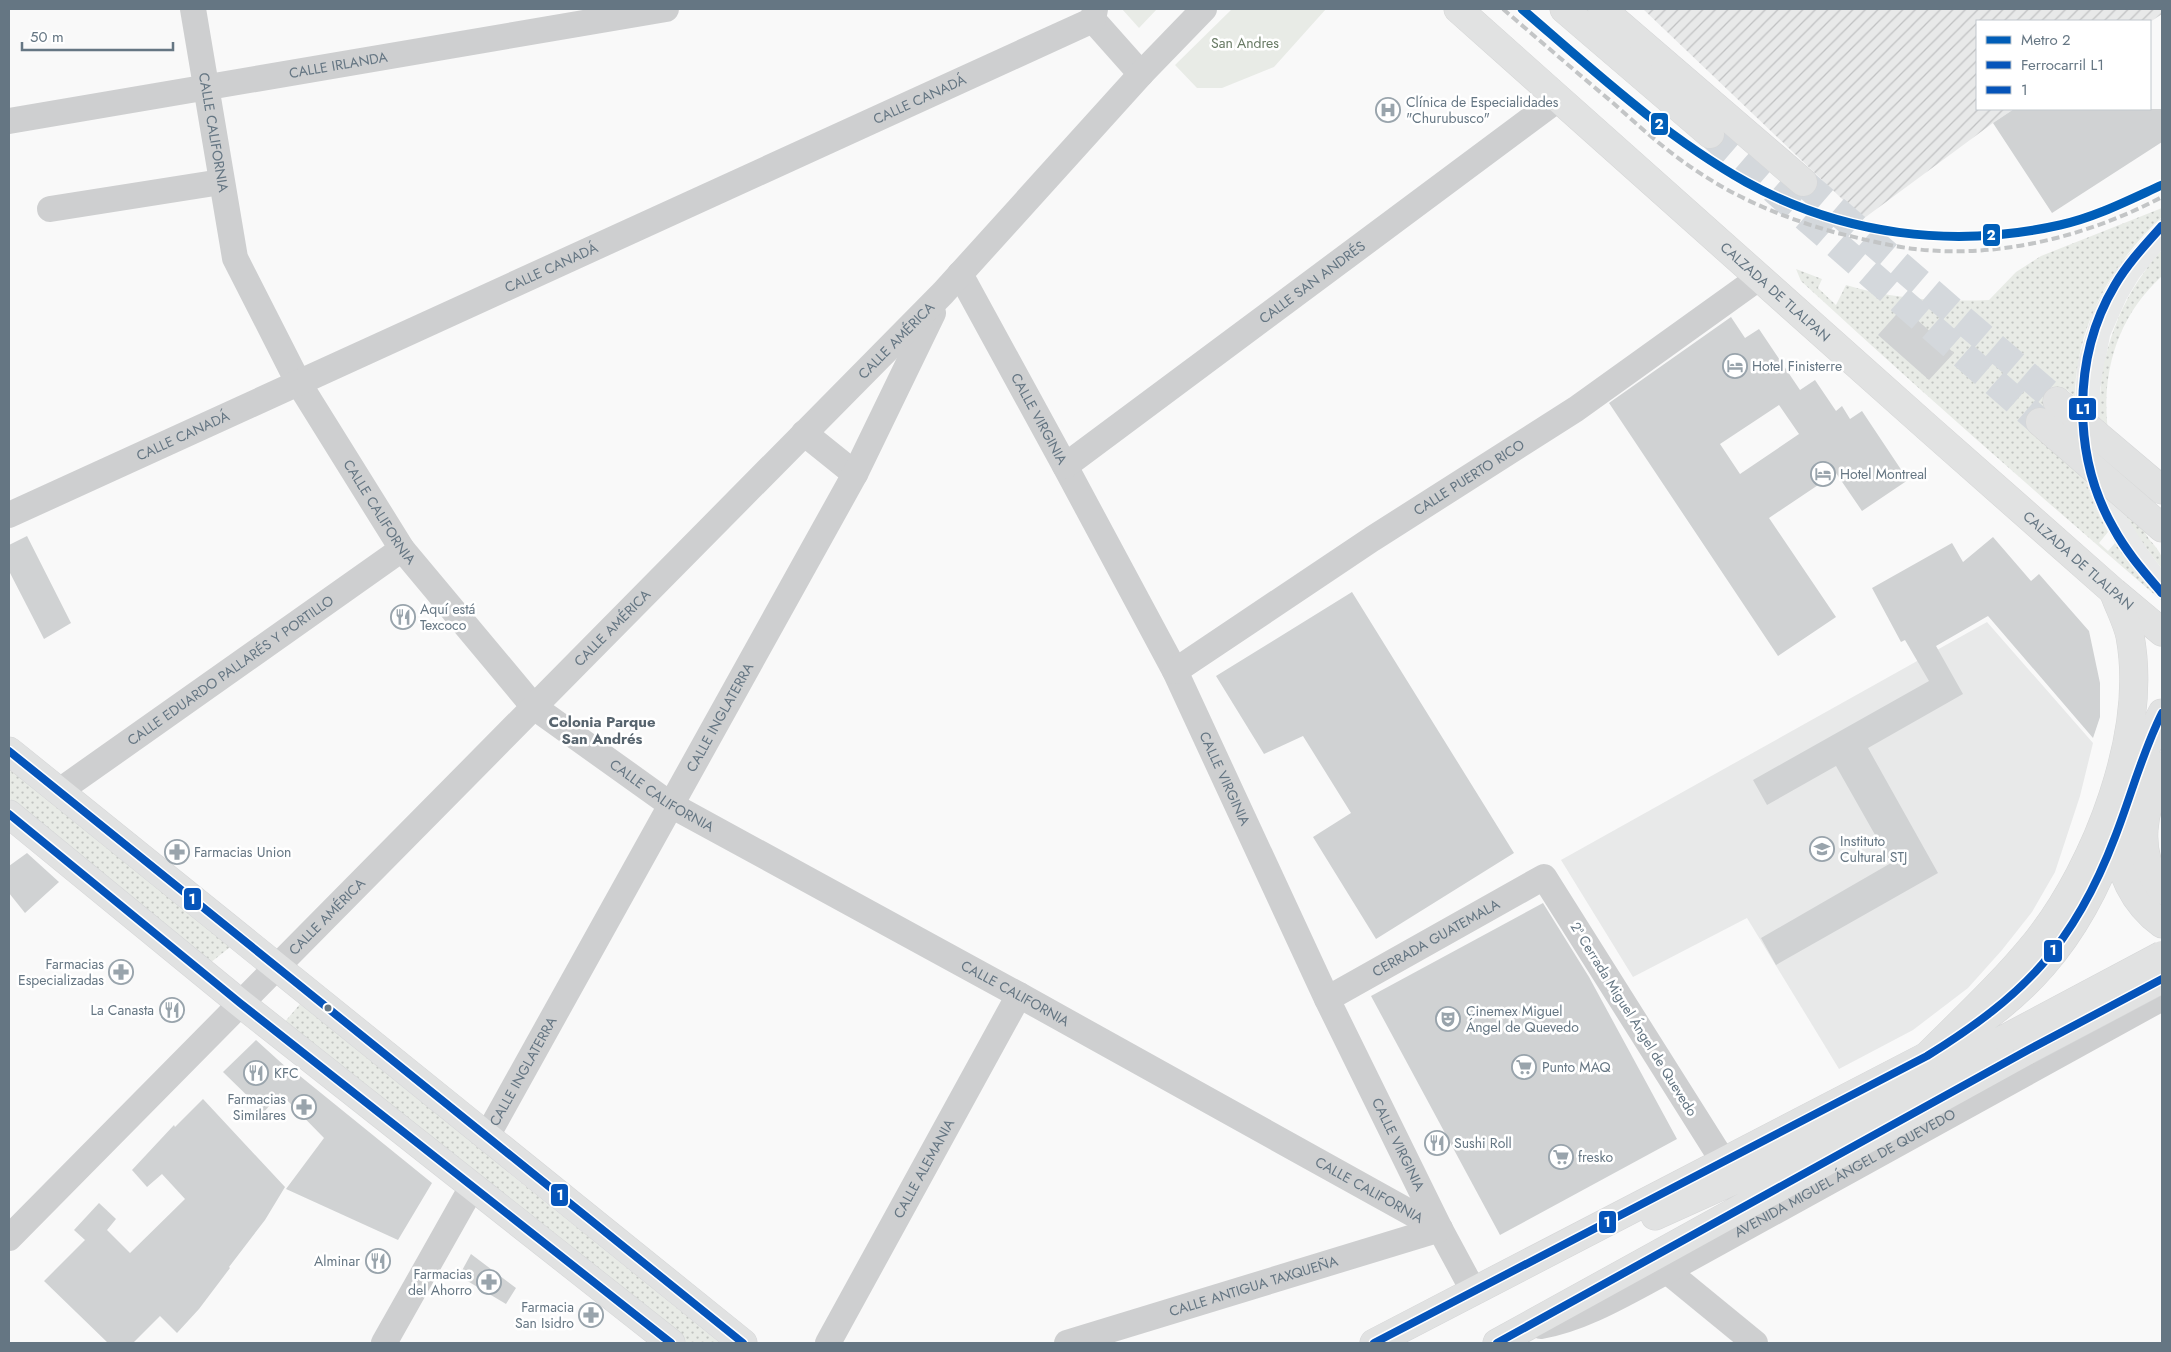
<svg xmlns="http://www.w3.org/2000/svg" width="2171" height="1352" font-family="Jost,sans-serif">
<defs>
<pattern id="industrial-furrows" width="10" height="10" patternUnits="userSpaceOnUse" patternTransform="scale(1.25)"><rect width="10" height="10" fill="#e8e9e9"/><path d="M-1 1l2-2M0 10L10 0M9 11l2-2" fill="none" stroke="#c0c1c2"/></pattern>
<pattern id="grass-dots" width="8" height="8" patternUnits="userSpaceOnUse" patternTransform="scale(1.25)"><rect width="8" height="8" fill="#e8ebe6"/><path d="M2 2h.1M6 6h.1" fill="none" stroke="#c0c3c0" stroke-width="1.8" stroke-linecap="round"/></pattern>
</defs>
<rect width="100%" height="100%" fill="#f9f9f9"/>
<path fill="#e8e9e9" d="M2162 217V250L2139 278 2126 300 2110 336 2100 390V417L2101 433 2146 547 2162 569V601L2137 574 2115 543 2095 507 2082 471 2075 407 2077 364 2093 311 2118 266Z
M1987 622 2093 743 2080 796 2055 872 2032 912 2002 950 1968 988 1913 1030 1839 1069 1747 918 1633 977 1561 860Z"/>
<path fill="url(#industrial-furrows)" d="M1643 9H2162V14L2150 22 1977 21V109H2014L1993 123 1863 219Z"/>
<path fill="url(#grass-dots)" d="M2162 208V217C2111 264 2076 326 2075 397L2067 390 2034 429 2082 471 2095 507 2108 532 2099 543 2108 551 2115 543 2137 574 2162 601C2040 496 1919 390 1801 281L1796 269 1822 279 1818 288 1836 305 1846 285C1892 299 1942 302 1989 300L2016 272 2041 256Z
M2162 250V276C2097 335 2093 426 2129 503 2134 515 2142 527 2149 539 2153 544 2160 551 2162 558 2163 561 2162 566 2162 569 2147 549 2132 528 2121 505 2081 420 2099 319 2162 250Z
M9 763 234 944 210 963 9 798Z
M300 1004 720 1343H687L283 1024Z"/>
<path fill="#e8ebe6" d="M1122 9H1157L1139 28Z
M1232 9H1326L1274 67 1222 88H1197L1175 65Z"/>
<path fill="#d0d2d3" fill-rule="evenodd" d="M2014 109H2162V142L2052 213 1993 123Z
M1903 307 1954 353 1929 380 1878 335Z
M1731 317 1745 338 1759 329 1800 390 1815 380 1836 411 1842 406 1850 419 1862 411 1908 480 1862 511 1836 473 1769 518 1836 617 1778 656 1609 403ZM1779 405 1799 434 1740 474 1720 444Z
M27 536 71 623 44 639 9 571V545Z
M1993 537 2031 581 2039 574 2089 631 2100 683V717L2093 738 1988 616 1936 646 1963 694 1868 748 1938 873 1776 965 1761 938 1891 863 1836 766 1767 805 1753 780 1929 681 1905 640 1901 642 1872 588 1952 543 1963 562Z
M1352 592 1514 853 1376 939 1313 837 1351 813 1303 736 1264 754 1216 676Z
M27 853 59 882 25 913 9 893V866Z
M1543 903 1589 977 1677 1139 1500 1235 1371 996Z
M256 1040 298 1078 300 1076 432 1183 398 1240 286 1189 324 1138 280 1093 264 1112 223 1072Z
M203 1099 285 1187 265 1220 229 1267 230 1268 199 1309 177 1333 160 1316 133 1343H108L44 1281 85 1240 74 1230 99 1203 116 1219 107 1230 130 1253 185 1199 162 1174 147 1187 132 1170 174 1125 175 1127Z
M471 1254 516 1288 506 1304 459 1276Z"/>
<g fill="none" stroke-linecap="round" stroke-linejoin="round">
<path stroke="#d4d8dc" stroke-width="28" stroke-dasharray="28 14" stroke-linecap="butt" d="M1803 182 2057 401"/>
<path stroke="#d4d8dc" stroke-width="28" stroke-dasharray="28 14" stroke-linecap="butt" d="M1710 134 2040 422"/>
<defs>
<path id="major" d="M1602 9 1803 182
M2057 401 2162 490
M9 751 743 1343
M9 814 240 1003 671 1343
M2116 836C2119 871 2133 903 2162 924
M1655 1216 1779 1160 2006 1038
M1374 1343 1927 1056C2023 1001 2077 942 2115 837 2131 795 2141 752 2162 713
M1497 1343 2028 1050"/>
<g id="highway">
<path id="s14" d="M1458 9 1927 427 2114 592 2162 632"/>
<path d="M1564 9 1710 134"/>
<path d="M2040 422 2162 528"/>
<path d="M2162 766C2144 808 2132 851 2162 890"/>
<path d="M1927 1056C1965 1018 2003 983 2037 941 2097 865 2148 733 2130 636 2127 622 2119 607 2114 593"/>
</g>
</defs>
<use href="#major" stroke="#d5d6d7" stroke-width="29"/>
<use href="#highway" stroke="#d5d6d6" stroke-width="29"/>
<g stroke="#cecfd0" stroke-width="26">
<path id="s1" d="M193 9 235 258 298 382 402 549 534 707 671 805 1019 995 1440 1229"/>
<path d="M1095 9 1093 20 1141 74"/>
<path id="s2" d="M9 121 666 9"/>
<path d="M50 209 221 182"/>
<path id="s3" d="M960 274 1065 466 1175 671 1327 999 1440 1229 1474 1292"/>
<path d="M804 433 855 474"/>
<path id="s4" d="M1065 466 1558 99"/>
<path id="s5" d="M9 515 1093 20"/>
<path id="s6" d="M1175 671 1372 539 1576 409 1760 277"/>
<path id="s7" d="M58 792 402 549"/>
<path id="s8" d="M1327 999 1544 877 1723 1161"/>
<path id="s9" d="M487 1136 855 474 933 313"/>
<path id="s10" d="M9 1238 943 293 1141 74 1204 9"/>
<path d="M1667 1271 1755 1343"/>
<path id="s11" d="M1541 1326C1585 1318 1627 1292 1667 1271L2162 998"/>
<path d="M384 1343 472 1187"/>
<path id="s12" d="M828 1343 1019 995"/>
<path id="s13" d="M1067 1343 1440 1229"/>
</g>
<use href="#major" stroke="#e1e2e2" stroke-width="28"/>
<use href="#highway" stroke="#e1e2e2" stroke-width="28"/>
<path stroke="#c3c5c6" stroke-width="4" stroke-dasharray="8 4" stroke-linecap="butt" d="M1503 9C1539 40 1575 71 1612 102 1642 129 1672 156 1706 177 1747 203 1791 220 1837 233 1863 239 1889 246 1915 249 1999 259 2088 236 2162 197"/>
<defs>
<path id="major-bridge" d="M2006 1038 2162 955
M2028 1050 2162 979"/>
</defs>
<use href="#major-bridge" stroke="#d5d6d7" stroke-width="29" stroke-linecap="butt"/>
<use href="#major-bridge" stroke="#e1e2e2" stroke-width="28"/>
<defs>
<path id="bus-1" d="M9 751 743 1343
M9 814 240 1003 671 1343
M1374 1343 1927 1056C2024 996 2074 945 2115 837 2131 796 2142 753 2162 713
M1497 1343 2028 1050 2162 979"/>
</defs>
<use href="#bus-1" stroke="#fff" stroke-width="11"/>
<use href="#bus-1" stroke="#0554ba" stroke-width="8"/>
<defs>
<path id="rail-1" d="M2162 226C2145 245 2128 263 2115 285 2072 357 2072 457 2114 529 2127 553 2145 573 2162 593"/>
</defs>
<use href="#rail-1" stroke="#fff" stroke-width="12"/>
<use href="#rail-1" stroke="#0554ba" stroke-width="9"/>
<defs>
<path id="metro-1" d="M1522 9C1593 70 1664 136 1746 182 1842 235 1953 249 2060 225 2096 217 2129 200 2162 185"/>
</defs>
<use href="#metro-1" stroke="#fff" stroke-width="12"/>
<use href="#metro-1" stroke="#005eb8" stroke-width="9"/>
</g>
<defs>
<symbol id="hospital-ring" viewBox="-11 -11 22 22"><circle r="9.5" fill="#fff" stroke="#99a4ac" stroke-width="1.5"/><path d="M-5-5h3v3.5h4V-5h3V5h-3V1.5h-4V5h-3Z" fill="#99a4ac"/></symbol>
<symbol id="hotel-ring" viewBox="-11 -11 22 22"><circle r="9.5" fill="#fff" stroke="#99a4ac" stroke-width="1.5"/><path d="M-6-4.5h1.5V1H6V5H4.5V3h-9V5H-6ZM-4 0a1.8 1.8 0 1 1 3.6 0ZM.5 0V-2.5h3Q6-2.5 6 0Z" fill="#99a4ac"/></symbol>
<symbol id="restaurant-ring" viewBox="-11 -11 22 22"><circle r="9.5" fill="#fff" stroke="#99a4ac" stroke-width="1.5"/><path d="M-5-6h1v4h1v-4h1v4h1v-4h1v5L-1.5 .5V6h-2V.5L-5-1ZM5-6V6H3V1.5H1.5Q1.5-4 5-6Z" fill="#99a4ac"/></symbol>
<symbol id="school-ring" viewBox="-11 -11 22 22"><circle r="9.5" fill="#fff" stroke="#99a4ac" stroke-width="1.5"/><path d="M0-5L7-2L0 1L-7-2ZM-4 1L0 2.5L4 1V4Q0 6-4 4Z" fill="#99a4ac"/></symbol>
<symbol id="pharmacy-ring" viewBox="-11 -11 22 22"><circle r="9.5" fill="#fff" stroke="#99a4ac" stroke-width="1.5"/><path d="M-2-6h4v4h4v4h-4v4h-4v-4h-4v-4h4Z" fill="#99a4ac"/></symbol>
<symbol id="theatre-ring" viewBox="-11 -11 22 22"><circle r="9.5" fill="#fff" stroke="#99a4ac" stroke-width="1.5"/><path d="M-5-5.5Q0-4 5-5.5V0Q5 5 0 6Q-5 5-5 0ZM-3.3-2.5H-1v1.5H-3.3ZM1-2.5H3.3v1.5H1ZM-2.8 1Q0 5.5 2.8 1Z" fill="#99a4ac"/></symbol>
<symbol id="supermarket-ring" viewBox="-11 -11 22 22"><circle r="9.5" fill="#fff" stroke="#99a4ac" stroke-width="1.5"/><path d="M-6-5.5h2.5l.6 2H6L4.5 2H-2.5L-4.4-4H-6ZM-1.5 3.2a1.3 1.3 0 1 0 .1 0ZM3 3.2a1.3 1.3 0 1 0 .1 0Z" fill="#99a4ac"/></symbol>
</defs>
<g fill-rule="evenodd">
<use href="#hospital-ring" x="1374" y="96" width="28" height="28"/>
<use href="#hotel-ring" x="1721" y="352" width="28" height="28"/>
<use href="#hotel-ring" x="1809" y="460" width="28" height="28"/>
<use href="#restaurant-ring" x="389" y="603" width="28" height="28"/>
<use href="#school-ring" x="1808" y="835" width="28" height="28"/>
<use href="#pharmacy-ring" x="163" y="838" width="28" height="28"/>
<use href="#pharmacy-ring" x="107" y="958" width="28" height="28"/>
<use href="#restaurant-ring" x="158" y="996" width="28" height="28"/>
<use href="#theatre-ring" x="1434" y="1005" width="28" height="28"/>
<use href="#supermarket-ring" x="1510" y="1053" width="28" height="28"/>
<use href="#restaurant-ring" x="242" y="1059" width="28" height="28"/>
<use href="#pharmacy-ring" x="290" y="1093" width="28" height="28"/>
<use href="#restaurant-ring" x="1423" y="1129" width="28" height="28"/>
<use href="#supermarket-ring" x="1547" y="1143" width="28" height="28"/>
<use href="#restaurant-ring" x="364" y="1247" width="28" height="28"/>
<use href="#pharmacy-ring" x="475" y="1268" width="28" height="28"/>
<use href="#pharmacy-ring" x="577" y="1301" width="28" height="28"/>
</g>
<circle fill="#657683" stroke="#fff" stroke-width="2" cx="328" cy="1008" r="4.5"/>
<g text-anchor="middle" stroke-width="5" stroke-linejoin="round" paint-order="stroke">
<g font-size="14" fill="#687a64" stroke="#fff">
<text x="1245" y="48">San Andres</text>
</g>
<g font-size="14" fill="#657683" stroke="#fff">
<text dy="5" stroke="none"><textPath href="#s2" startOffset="334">CALLE IRLANDA</textPath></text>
<text dy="5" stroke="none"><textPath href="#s5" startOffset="1001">CALLE CANADÁ</textPath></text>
<text dy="5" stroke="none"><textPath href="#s1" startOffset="125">CALLE CALIFORNIA</textPath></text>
<text dy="5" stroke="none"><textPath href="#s5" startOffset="596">CALLE CANADÁ</textPath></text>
<text dy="5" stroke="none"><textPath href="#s4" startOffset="308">CALLE SAN ANDRÉS</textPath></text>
<text dy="5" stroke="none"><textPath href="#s14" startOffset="425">CALZADA DE TLALPAN</textPath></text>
<text dy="5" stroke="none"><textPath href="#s10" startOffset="1262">CALLE AMÉRICA</textPath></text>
<text dy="5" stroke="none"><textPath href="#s3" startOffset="165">CALLE VIRGINIA</textPath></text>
<text dy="5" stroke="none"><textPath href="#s5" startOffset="191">CALLE CANADÁ</textPath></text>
<text dy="5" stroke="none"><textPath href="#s6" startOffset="352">CALLE PUERTO RICO</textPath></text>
<text dy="5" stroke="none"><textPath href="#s1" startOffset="545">CALLE CALIFORNIA</textPath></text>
<text dy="5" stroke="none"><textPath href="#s14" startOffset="830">CALZADA DE TLALPAN</textPath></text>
<text dy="5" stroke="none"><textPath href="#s10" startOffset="858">CALLE AMÉRICA</textPath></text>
<text dy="5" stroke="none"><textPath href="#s7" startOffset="211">CALLE EDUARDO PALLARÉS Y PORTILLO</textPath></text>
<text dy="5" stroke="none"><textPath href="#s9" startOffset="479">CALLE INGLATERRA</textPath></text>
<text dy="5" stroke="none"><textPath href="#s3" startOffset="570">CALLE VIRGINIA</textPath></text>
<text dy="5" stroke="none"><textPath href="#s1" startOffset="950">CALLE CALIFORNIA</textPath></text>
<text dy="5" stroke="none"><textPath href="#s10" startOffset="452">CALLE AMÉRICA</textPath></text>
<text dy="5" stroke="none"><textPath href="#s8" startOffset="125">CERRADA GUATEMALA</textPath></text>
<text dy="5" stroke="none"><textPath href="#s1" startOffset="1355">CALLE CALIFORNIA</textPath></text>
<text transform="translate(1634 1019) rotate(58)" y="5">2ª Cerrada Miguel Ángel de Quevedo</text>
<text dy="5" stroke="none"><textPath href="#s9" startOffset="74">CALLE INGLATERRA</textPath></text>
<text dy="5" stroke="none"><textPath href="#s3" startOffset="975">CALLE VIRGINIA</textPath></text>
<text dy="5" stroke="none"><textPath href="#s12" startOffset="199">CALLE ALEMANIA</textPath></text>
<text dy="5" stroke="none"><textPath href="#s11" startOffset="341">AVENIDA MIGUEL ÁNGEL DE QUEVEDO</textPath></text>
<text dy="5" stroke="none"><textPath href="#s1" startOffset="1760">CALLE CALIFORNIA</textPath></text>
<text dy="5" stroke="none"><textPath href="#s13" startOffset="195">CALLE ANTIGUA TAXQUEÑA</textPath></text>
</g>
<g font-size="14" fill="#657683" stroke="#fff" text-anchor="start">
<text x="1406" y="107">Clínica de Especialidades<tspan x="1406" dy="16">"Churubusco"</tspan></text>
<text x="1752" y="371">Hotel Finisterre</text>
<text x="1840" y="479">Hotel Montreal</text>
<text x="420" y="614">Aquí está<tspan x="420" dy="16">Texcoco</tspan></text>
<text x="1840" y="846">Instituto<tspan x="1840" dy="16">Cultural STJ</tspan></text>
<text x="194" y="857">Farmacias Union</text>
<text x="104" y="969" text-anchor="end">Farmacias<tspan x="104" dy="16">Especializadas</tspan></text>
<text x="154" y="1015" text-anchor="end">La Canasta</text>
<text x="1466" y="1016">Cinemex Miguel<tspan x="1466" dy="16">Ángel de Quevedo</tspan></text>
<text x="1542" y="1072">Punto MAQ</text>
<text x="274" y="1078">KFC</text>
<text x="286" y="1104" text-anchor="end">Farmacias<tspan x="286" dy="16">Similares</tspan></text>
<text x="1454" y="1148">Sushi Roll</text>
<text x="1578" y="1162">fresko</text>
<text x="360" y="1266" text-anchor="end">Alminar</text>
<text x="472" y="1279" text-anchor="end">Farmacias<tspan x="472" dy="16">del Ahorro</tspan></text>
<text x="574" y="1312" text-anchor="end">Farmacia<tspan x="574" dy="16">San Isidro</tspan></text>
</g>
<g font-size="15" font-weight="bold" fill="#57646e" stroke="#fff">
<text x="602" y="727">Colonia Parque<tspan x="602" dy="17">San Andrés</tspan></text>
</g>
</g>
<g stroke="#fff" stroke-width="2">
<rect x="1650" y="112" width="19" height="24" rx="5" fill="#005eb8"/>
<rect x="1982" y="223" width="19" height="24" rx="5" fill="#005eb8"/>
<rect x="2068" y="397" width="29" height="24" rx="5" fill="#0554ba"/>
<rect x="183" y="887" width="19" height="24" rx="5" fill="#0554ba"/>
<rect x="2043" y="939" width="20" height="24" rx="5" fill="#0554ba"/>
<rect x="550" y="1183" width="19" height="24" rx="5" fill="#0554ba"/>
<rect x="1598" y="1210" width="19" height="24" rx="5" fill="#0554ba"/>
</g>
<g font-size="14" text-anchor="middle" font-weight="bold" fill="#fff">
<text x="1659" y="129">2</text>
<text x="1991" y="240">2</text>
<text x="2083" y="414">L1</text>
<text x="192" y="904">1</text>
<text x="2053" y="955">1</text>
<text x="560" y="1200">1</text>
<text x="1607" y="1227">1</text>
</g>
<rect width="2171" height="1352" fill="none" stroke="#657683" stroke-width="20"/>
<rect x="1976" y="20" width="175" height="90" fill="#ffffff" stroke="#c1c8cd"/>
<rect x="1986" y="36" width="25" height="8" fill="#005eb8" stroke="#c1c8cd"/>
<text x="2021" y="45" font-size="15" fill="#657683">Metro 2</text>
<rect x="1986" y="61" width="25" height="8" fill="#0554ba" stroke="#c1c8cd"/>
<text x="2021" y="70" font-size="15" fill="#657683">Ferrocarril L1</text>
<rect x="1986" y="86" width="25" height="8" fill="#0554ba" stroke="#c1c8cd"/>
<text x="2021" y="95" font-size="15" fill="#657683">1</text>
<path d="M22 42v8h151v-8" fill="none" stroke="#657683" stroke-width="2.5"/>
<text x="30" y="42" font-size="15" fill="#657683" stroke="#ffffff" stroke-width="4" paint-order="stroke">50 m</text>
</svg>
